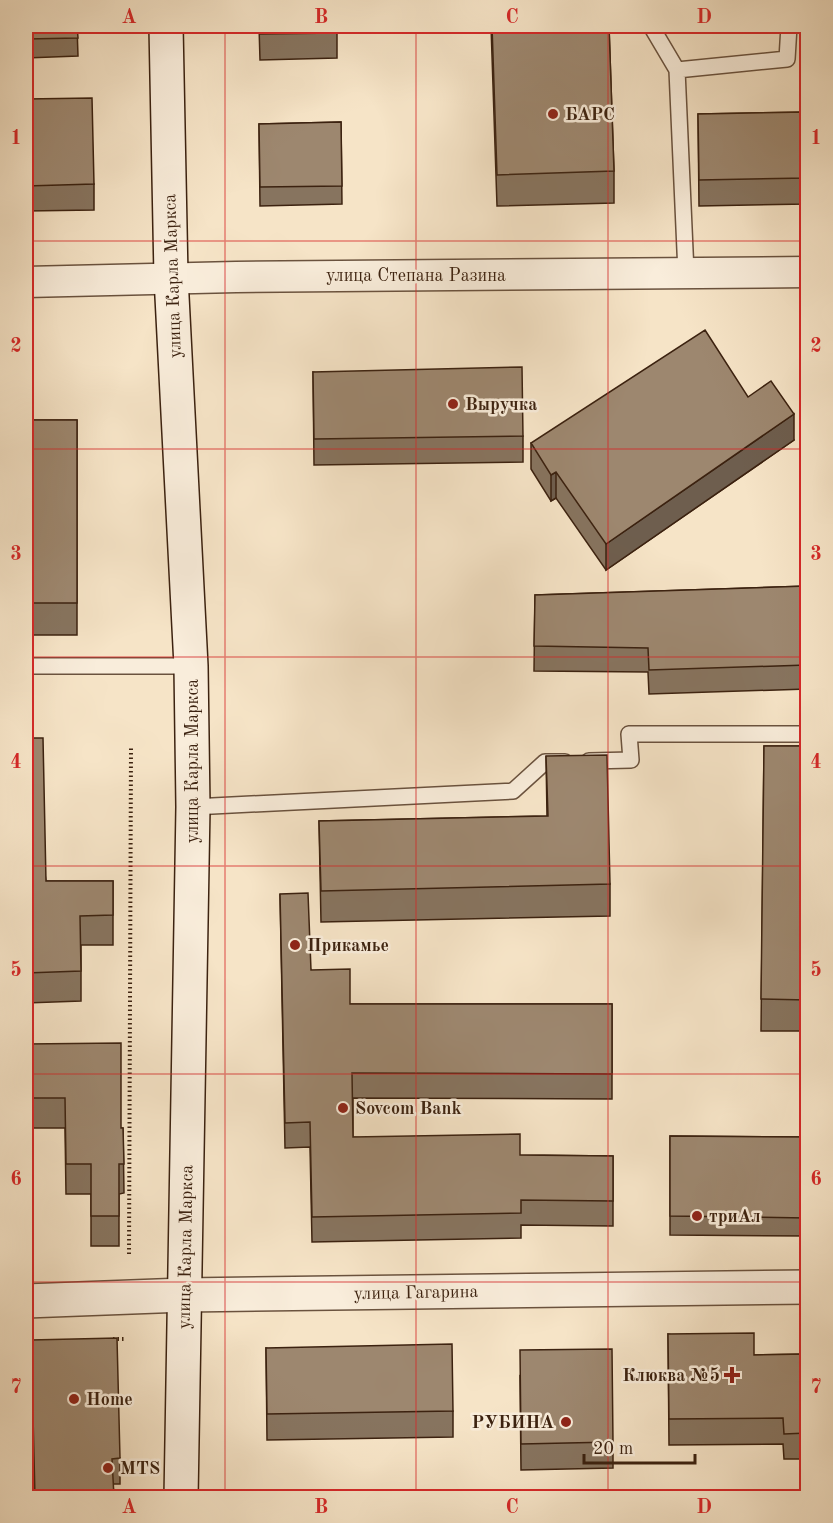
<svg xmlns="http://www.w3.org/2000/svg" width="833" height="1523" font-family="'Old Standard TT',serif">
<rect width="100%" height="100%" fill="#f6e4c7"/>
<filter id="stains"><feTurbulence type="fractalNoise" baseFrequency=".00333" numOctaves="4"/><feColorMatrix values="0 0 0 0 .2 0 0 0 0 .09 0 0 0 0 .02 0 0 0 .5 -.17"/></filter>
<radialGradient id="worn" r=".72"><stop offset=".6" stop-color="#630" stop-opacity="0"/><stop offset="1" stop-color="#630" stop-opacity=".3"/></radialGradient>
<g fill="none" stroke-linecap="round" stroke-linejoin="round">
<defs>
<path id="service" d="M651 26 677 70
M686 273 677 70 787 59 789 26
M26 666H191
M589 761 631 760 629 734H808
M193 807 513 791 545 762H565"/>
<path id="minor" d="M26 282 236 277 808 272"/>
<path id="tertiary" d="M26 1301 184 1295 808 1287"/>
<path id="secondary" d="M166 26 171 277 191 666 193 807 181 1498"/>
</defs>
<use href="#service" stroke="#6a523e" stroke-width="18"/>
<use href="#minor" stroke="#6a523e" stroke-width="33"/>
<use href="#tertiary" stroke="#6a523e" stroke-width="36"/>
<use href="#secondary" stroke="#3c2210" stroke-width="36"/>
<path stroke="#3c2210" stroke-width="4" stroke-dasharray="1.5 3" stroke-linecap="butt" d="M129 1254 131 748
M113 1339H124"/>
<use href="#service" stroke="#f9eddb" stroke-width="15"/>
<use href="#minor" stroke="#f9eddb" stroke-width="30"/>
<use href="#tertiary" stroke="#f9eddb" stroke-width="33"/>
<use href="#secondary" stroke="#f9eddb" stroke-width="33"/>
</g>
<path fill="#87745f" stroke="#3c2210" stroke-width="1.5" d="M26 26H77L78 56 26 58Z
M259 26H337V58L260 60Z
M491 26H609L614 171V203L497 206Z
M26 99 94 184V210L26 211Z
M807 112V204L699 206 698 114Z
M341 122 342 204 260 206 259 124Z
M313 372 523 436V462L314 465Z
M748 397 794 440 606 570 556 498 551 501 531 469V443Z
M26 420H77V635H26Z
M807 586V689L649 694 648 672 534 671 535 595Z
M26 738 46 881H113V945H81V1001L26 1003Z
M764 746H807V1031H761Z
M546 756 610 884V916L321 922 319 821 547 816Z
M280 894 311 970 350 1004H612V1099L353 1098V1137L520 1155 613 1156V1226L521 1225V1238L312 1242 310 1147 285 1148Z
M26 1044 121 1128H123L124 1193 119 1194V1246H91V1194H66L65 1128H26Z
M670 1136 807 1137V1236L670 1235Z
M668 1334 754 1355 807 1354V1459H784L783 1444 669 1445Z
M26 1346 120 1458V1484H113L114 1497H35L33 1442H26Z
M266 1348 453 1411V1437L267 1440Z
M520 1376 613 1442V1468L521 1470Z"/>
<path fill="#6e5e4e" stroke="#3c2210" stroke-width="1.5" d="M794 414V440L606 570V544Z
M556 472V498L551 501V475Z"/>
<path fill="#9d876f" stroke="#3c2210" stroke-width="1.5" d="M26 26H77L78 38 26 39Z
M260 26H337V33L260 34Z
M492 26H609L614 171 497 175Z
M92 98 94 184 26 186V99Z
M807 112V178L699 180 698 114Z
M341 122 342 186 260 187 259 124Z
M705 330 748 397 771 381 794 414 606 544 556 472 551 475 531 443Z
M522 367 523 436 314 439 313 372Z
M26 420H77V603H26Z
M807 586V665L649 670 648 648 534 646 535 595Z
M26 738H43L46 881H113V915L80 916 81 971 26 973Z
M764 746H807V1000L761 999Z
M607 755 610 884 321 891 319 821 548 816 546 756Z
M308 893 311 970 350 969V1004H612V1074L352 1073 353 1137 520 1134V1155L613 1156V1201L521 1200V1213L312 1217 310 1122 285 1123 280 894Z
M121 1043V1128H123L124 1164H119V1216H91V1164H66L65 1098H26V1044Z
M670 1136 807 1137V1218L670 1216Z
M754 1333V1355L807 1354V1433L784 1434 783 1418 669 1419 668 1334Z
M117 1338 120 1458 112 1459 114 1497H35L33 1416H26V1346L31 1345V1340Z
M452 1344 453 1411 267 1414 266 1348Z
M612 1349 613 1442 521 1444 520 1350Z"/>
<path fill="none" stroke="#d62828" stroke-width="1.5" stroke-opacity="0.55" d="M225 26V1498M416 26V1498M608 26V1498M26 241H808M26 449H808M26 657H808M26 866H808M26 1074H808M26 1282H808"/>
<g fill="#8f2418" stroke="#f9eddb" stroke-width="2">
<circle cx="553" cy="114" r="6"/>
<circle cx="453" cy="404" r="6"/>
<circle cx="295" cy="945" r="6"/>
<circle cx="343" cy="1108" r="6"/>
<circle cx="697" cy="1216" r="6"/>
<path d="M729 1366h6v6h6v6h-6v6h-6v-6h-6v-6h6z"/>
<circle cx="74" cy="1399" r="6"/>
<circle cx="566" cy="1422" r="6"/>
<circle cx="108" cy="1468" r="6"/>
</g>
<g text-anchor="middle" stroke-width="5" stroke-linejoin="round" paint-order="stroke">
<g font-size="18" font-weight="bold" fill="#3c2210" stroke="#f9eddb" text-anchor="start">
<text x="565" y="120">БАРС</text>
<text x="465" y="410">Выручка</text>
<text x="307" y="951">Прикамье</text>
<text x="355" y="1114">Sovcom Bank</text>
<text x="709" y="1222">триАл</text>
<text x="720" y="1381" text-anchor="end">Клюква №5</text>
<text x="86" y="1405">Home</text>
<text x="554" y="1428" text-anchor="end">РУБИНА</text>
<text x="120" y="1474">MTS</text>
</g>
<g font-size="18" fill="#3c2210" stroke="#f9eddb">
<text x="416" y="281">улица Степана Разина</text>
<text transform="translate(172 276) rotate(-92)" y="6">улица Карла Маркса</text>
<text transform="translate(192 761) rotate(-90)" y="6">улица Карла Маркса</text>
<text transform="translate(185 1247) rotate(-89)" y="6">улица Карла Маркса</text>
<text transform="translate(416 1292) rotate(-1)" y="6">улица Гагарина</text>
</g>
</g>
<rect width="833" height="1523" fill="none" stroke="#f6e4c7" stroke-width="66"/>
<path d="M584 1454v9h111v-9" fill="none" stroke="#3c2210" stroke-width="3"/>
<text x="593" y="1454" font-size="18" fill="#3c2210" stroke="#f9eddb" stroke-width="4.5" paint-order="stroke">20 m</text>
<rect x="33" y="33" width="767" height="1457" fill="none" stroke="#d62828" stroke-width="2"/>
<g font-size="20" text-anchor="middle" font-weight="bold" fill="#d62828">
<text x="129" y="23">A</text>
<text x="321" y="23">B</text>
<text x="512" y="23">C</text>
<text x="704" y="23">D</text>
<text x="16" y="144">1</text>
<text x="816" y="144">1</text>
<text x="16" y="352">2</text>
<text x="816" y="352">2</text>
<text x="16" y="560">3</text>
<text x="816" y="560">3</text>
<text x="16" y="768">4</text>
<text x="816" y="768">4</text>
<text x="16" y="976">5</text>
<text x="816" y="976">5</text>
<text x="16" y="1185">6</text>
<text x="816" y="1185">6</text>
<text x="16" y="1393">7</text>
<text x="816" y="1393">7</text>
<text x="129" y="1513">A</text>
<text x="321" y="1513">B</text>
<text x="512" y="1513">C</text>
<text x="704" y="1513">D</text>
</g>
<rect width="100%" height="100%" filter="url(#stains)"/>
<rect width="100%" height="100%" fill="url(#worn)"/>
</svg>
